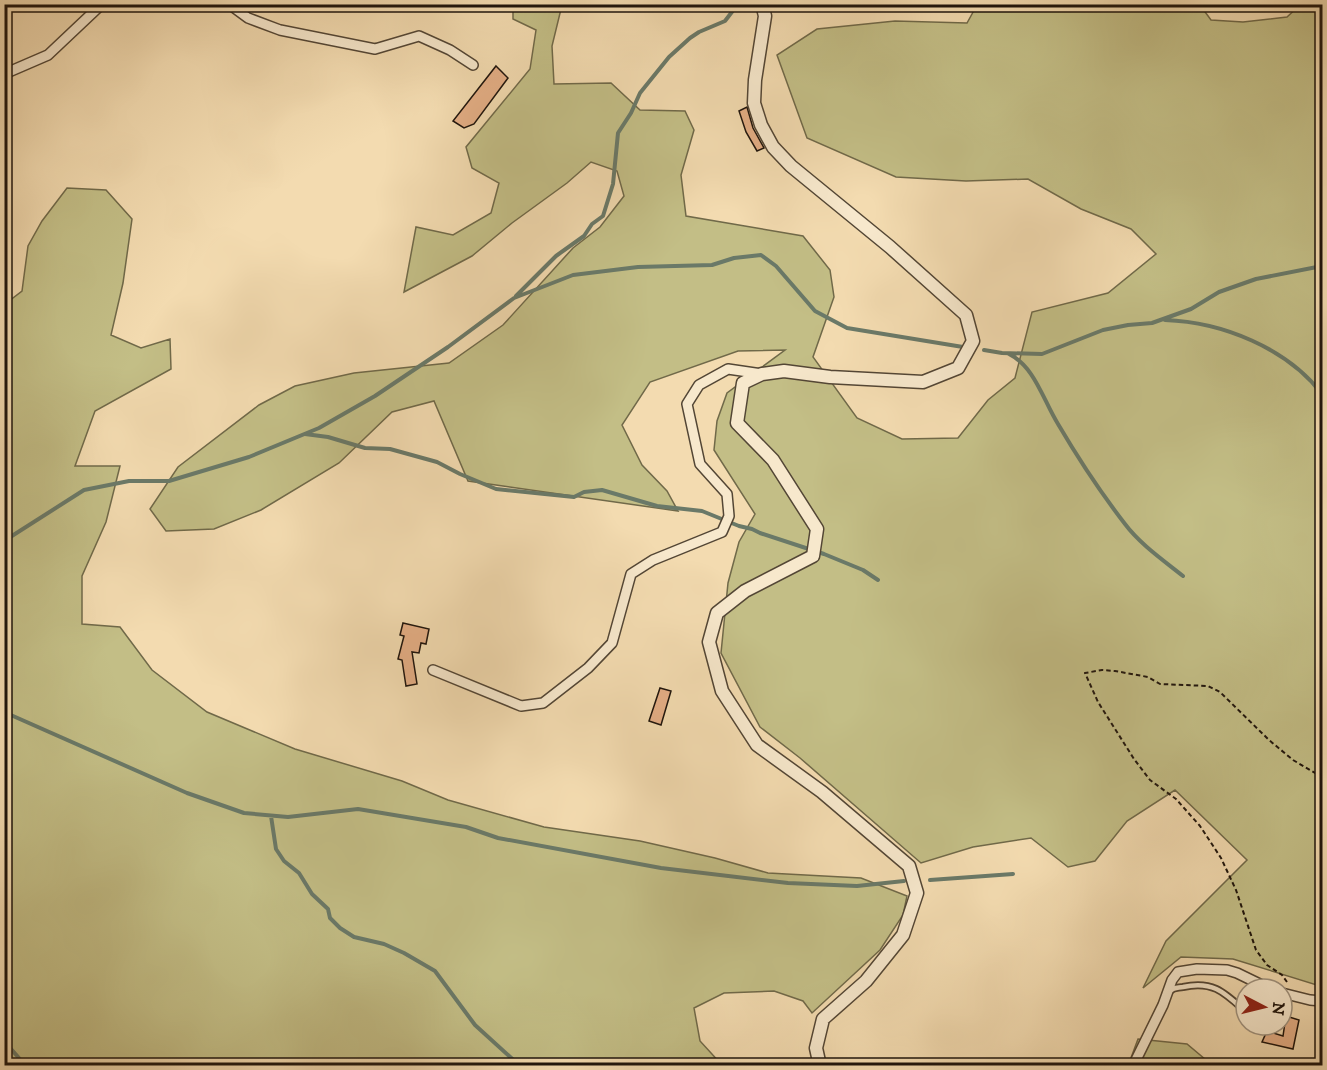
<svg xmlns="http://www.w3.org/2000/svg" width="1327" height="1070" font-family="'IM FELL DW Pica',serif">
<rect width="100%" height="100%" fill="#f3dbb0"/>
<filter id="stains"><feTurbulence type="fractalNoise" baseFrequency=".00333" numOctaves="4"/><feColorMatrix values="0 0 0 0 .2 0 0 0 0 .09 0 0 0 0 .02 0 0 0 .5 -.17"/></filter>
<radialGradient id="worn" r=".72"><stop offset=".6" stop-color="#630" stop-opacity="0"/><stop offset="1" stop-color="#630" stop-opacity=".3"/></radialGradient>
<path fill="#c3be86" stroke="#706949" stroke-width="1.5" d="M513 5H562L552 46 554 84 611 83 640 110 685 111 694 130 681 175 686 216 803 236 830 270 834 297 813 357 857 418 902 439 958 438 988 400 1015 378 1032 312 1108 293 1156 254 1131 229 1081 209 1028 179 966 181 896 177 807 138 777 55 817 29 895 21 967 23 977 5H1200L1211 20 1243 22 1287 17 1300 5H1322V1005L1317 985 1233 959 1181 957 1143 988 1166 941 1247 860 1175 790 1127 821 1095 861 1068 867 1031 838 973 847 921 863 800 758 760 727 721 653 728 583 739 542 755 514 714 450 717 421 727 393 785 350 738 351 650 382 622 425 642 465 667 491 678 511 468 481 434 401 392 412 339 463 261 510 214 529 166 531 150 509 178 467 259 405 295 386 354 373 449 363 503 325 573 248 600 227 624 196 617 171 591 162 567 183 512 223 472 256 404 292 416 227 453 235 491 213 499 183 472 168 466 147 530 69 536 30 513 19Z
M67 188 106 190 132 219 123 283 111 335 141 348 170 339 171 369 95 411 75 466H120L106 522 82 576V624L120 627 152 670 207 712 295 749 402 781 448 800 544 827 640 841 715 858 768 873 861 878 907 896 903 915 880 950 812 1013 803 1001 774 991 724 993 694 1008 700 1041 722 1065H5V304L22 291 28 246 42 221Z
M1138 1039 1187 1044 1212 1065 1128 1066Z"/>
<g fill="none" stroke-linecap="round" stroke-linejoin="round">
<path stroke="#6a7968" stroke-width="4" d="M516 296 556 256 584 236 592 224 603 216 613 184 618 133 631 113 640 93 669 57 690 38 699 32 725 21 738 4
M1165 320C1222 322 1287 348 1322 394
M984 350 1002 353 1042 354 1103 330 1128 325 1152 323 1191 309 1219 292 1256 279 1322 266
M1009 354C1035 367 1043 400 1058 424 1078 458 1101 493 1125 524 1140 544 1163 560 1183 576
M305 434 328 437 365 448 390 449 437 462 460 474 496 489 574 497 584 492 602 490 657 506 702 511 739 526 752 529 760 533 824 554 863 570 878 580
M4 541 84 490 129 481H169L249 457 319 428 375 396 448 347 514 298 573 275 638 267 712 265 734 258 761 255 776 266 815 311 847 328 963 347
M4 712 187 793 244 813 288 817 358 809 466 827 498 838 661 868 788 883 857 886 904 881
M271 816 276 849 284 861 299 873 312 894 328 909 330 918 340 928 354 937 384 944 404 953 435 971 475 1025 520 1066
M930 880 1013 874
M4 1041 26 1066"/>
</g>
<path fill="#e5af86" stroke="#1e140c" stroke-width="1.5" d="M496 66 508 78 474 124 464 128 453 121Z
M747 107 753 128 764 148 757 151 746 132 739 111Z
M403 623 429 629 426 644 421 643 419 653 412 652 417 684 406 686 402 660 398 659 404 636 400 635Z
M660 688 671 691 661 725 649 721Z
M1286 1016 1299 1020 1293 1049 1262 1042 1267 1031 1283 1036Z"/>
<g fill="none" stroke-linecap="round" stroke-linejoin="round">
<defs>
<path id="service" d="M1170 991C1174 987 1177 988 1183 987 1213 980 1225 993 1246 1012"/>
<path id="minor" d="M229 4 248 18 280 30 375 49 419 36 450 50 473 65
M4 74 48 55 102 4
M433 670 521 706 543 703 588 668 612 643 631 574 653 560 722 532 729 516 727 494 700 464 687 404 699 385 728 369 762 374
M1282 993 1310 1000 1322 1001
M1133 1066 1163 1005 1172 980 1178 972 1197 969 1227 970 1237 973 1270 989"/>
<path id="tertiary" d="M762 4 765 16 755 80 754 103 761 125 773 147 791 166 890 247 966 315 973 341 958 368 923 382 830 377 784 371 762 374 743 383 737 423 773 460 817 529 813 556 745 591 717 613 709 642 722 691 757 745 822 792 909 866 917 893 903 935 866 981 823 1019 816 1048 820 1066"/>
</defs>
<use href="#service" stroke="#534635" stroke-width="8"/>
<use href="#minor" stroke="#534635" stroke-width="12"/>
<use href="#tertiary" stroke="#534635" stroke-width="15"/>
<path stroke="#1e140c" stroke-width="2" stroke-dasharray="4.5 3" stroke-linecap="butt" d="M1307 4 1322 12
M1287 982 1282 975 1267 965 1256 950 1236 890 1221 858 1200 826 1176 799 1150 780 1134 759 1098 702 1085 673 1102 670 1115 671 1148 677 1160 684 1208 686 1220 692 1269 740 1293 760 1322 777"/>
<use href="#service" stroke="#f7e8cc" stroke-width="4.5"/>
<use href="#minor" stroke="#f7e8cc" stroke-width="9"/>
<use href="#tertiary" stroke="#f7e8cc" stroke-width="12"/>
</g>
<rect width="1327" height="1070" fill="none" stroke="#f3dbb0" stroke-width="24"/>
<rect x="6" y="6" width="1315" height="1058" fill="none" stroke="#1e140c" stroke-width="3"/>
<rect x="12" y="12" width="1303" height="1046" fill="none" stroke="#1e140c" stroke-width="1.5"/>
<g transform="translate(1264 1007) rotate(97)"><circle r="28" fill="#f7e8cc" stroke="#a0937f" stroke-width="1.5"/>
<path d="M0-4.5L10 22L0 15L-10 22Z" fill="#8f2418"/>
<text y="-9" font-size="16" font-weight="bold" text-anchor="middle" fill="#1e140c">N</text>
</g>
<rect width="100%" height="100%" filter="url(#stains)"/>
<rect width="100%" height="100%" fill="url(#worn)"/>
</svg>
